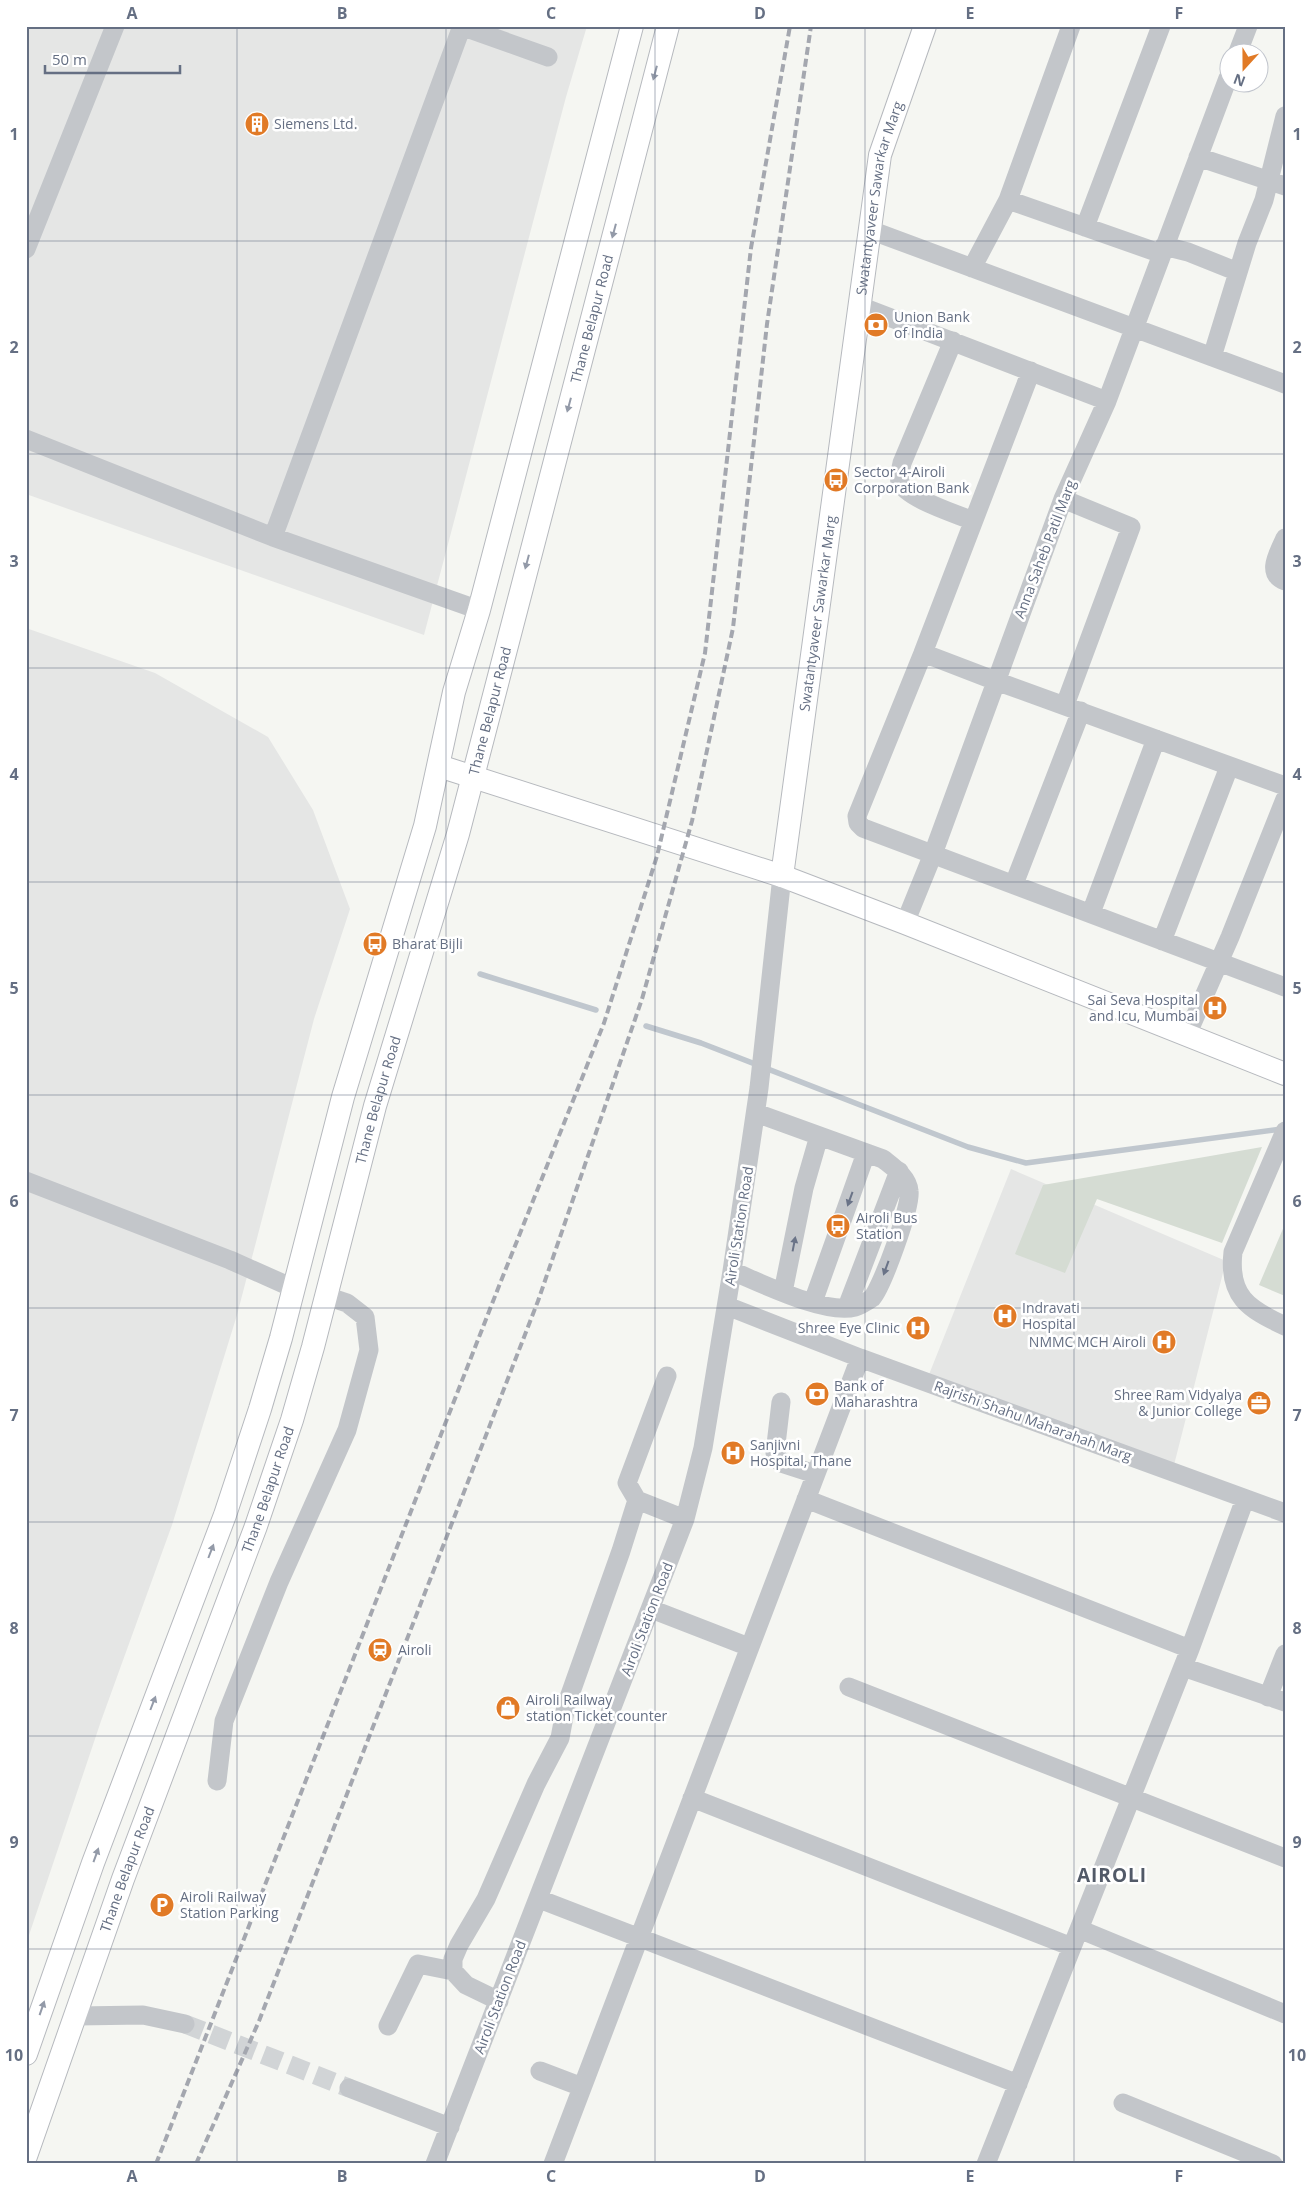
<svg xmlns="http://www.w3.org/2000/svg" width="1311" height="2190" font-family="'Open Sans',sans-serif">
<rect width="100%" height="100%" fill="#f5f6f2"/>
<path fill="#e5e6e5" d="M26 26H587L566 97 424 635 26 494Z
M26 628 155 673 268 737 313 810 350 909 314 1019 237 1315 172 1525 101 1721 26 1944Z
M1011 1169 1226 1261 1174 1465 926 1382Z"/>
<path fill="#d5dcd3" d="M1262 1147 1222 1243 1097 1199 1065 1273 1015 1254 1043 1185Z
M1285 1224V1296L1259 1285Z"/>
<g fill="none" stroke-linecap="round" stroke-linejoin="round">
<path stroke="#c0c7ce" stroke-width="5.5" d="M480 974 596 1010
M646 1026 701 1043 968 1147 1026 1163 1282 1129"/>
<path stroke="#d1d4d6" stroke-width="19" stroke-dasharray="19 9" stroke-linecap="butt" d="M185 2024 349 2088"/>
<defs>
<g id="major">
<path d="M439 766 782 876 905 923 1285 1074"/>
<path id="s1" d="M782 876 880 155 925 26"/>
<path d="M26 2054 93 1863 225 1515 260 1409 281 1338 343 1097 425 826 454 692 479 610 632 26"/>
<path id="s2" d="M26 2156 123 1879 256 1526 292 1420 313 1347 375 1106 458 834 668 26"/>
</g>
</defs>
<use href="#major" stroke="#b6b9be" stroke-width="24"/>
<path stroke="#c3c6ca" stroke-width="19" d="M461 26 548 57
M1238 52 1248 26
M1198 157 1285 186
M1008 200 1162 254
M1085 227 1161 26
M870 230 1285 384
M1164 246 1188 252 1238 272
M26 249 115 26
M972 268 1008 200 1071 26
M860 306 1107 401
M953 341 902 463C901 469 898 477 900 482 905 498 957 514 973 521
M1212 357 1247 243 1264 200 1285 116
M26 439 273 537 479 610
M1063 499 1131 527 1065 705
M273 537 462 26
M1285 538C1279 553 1265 573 1285 581
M923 653 1031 371
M1285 786 996 681 923 653 857 816 858 823 863 828 1285 987
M1014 884 1081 711
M1091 913 1156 739
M905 923 933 854 1063 499 1107 401 1228 78
M1162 941 1229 767
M1187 1035 1230 937 1285 799
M1285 1131 1233 1252C1228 1296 1248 1309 1285 1326
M26 1181 230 1260 293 1288
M732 1271C761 1283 825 1315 855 1307 859 1306 868 1301 872 1298 882 1287 912 1205 909 1191 908 1177 893 1167 883 1159L756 1113
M783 1292 804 1188 819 1136
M813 1302 866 1153
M727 1306 860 1358 1285 1513
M847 1307 899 1171
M667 1376 627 1483 637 1500 685 1519
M781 1402 775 1453 781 1463 815 1474
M806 1499 1190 1649
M651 1609 749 1647
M1183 1667 1285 1702
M849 1687 1285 1858
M1268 1697 1285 1654
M217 1781 224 1721 279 1582 347 1430 369 1350 365 1317 347 1303 326 1296
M692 1798 1072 1947
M539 1899 1018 2084
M1079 1929 1285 2014
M499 2001 466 1985 453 1971V1959L459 1945 486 1899 536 1784 560 1738 566 1706 621 1551 637 1500
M77 2016 143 2015 185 2024
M388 2026 418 1964 453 1971
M540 2071 582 2087
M349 2088 450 2127
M1123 2103 1273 2164
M435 2164 685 1519 703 1448 732 1271 759 1088 782 876
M553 2164 860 1358
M986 2164 1190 1649 1245 1499"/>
<use href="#major" stroke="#fff" stroke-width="22"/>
<path stroke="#a4a7af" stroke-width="4" stroke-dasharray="8 4" stroke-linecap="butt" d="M156 2164 499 1286 604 1023 657 856 705 653 751 248 790 26
M196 2164 259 2021 538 1301 642 999 692 821 733 628 767 324 811 26"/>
</g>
<defs><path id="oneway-solid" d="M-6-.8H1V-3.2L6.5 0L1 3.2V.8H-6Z" transform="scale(1.25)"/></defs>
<g fill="#939aa8">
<use href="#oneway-solid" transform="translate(655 73) rotate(105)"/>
<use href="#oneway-solid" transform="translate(614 231) rotate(105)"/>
<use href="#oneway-solid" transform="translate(569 405) rotate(105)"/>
<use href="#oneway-solid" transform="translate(527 562) rotate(105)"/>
<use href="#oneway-solid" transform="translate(211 1551) rotate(-69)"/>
<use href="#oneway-solid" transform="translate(153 1703) rotate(-69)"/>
<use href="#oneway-solid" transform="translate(96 1855) rotate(-70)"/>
<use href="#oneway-solid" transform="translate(42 2008) rotate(-71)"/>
</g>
<g fill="#6a7387">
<use href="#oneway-solid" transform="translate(850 1199) rotate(110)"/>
<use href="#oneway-solid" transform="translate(794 1244) rotate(-79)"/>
<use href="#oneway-solid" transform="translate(886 1268) rotate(110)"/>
</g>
<path fill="none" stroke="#656f83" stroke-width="1" stroke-opacity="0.55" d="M237 26V2164M446 26V2164M655 26V2164M865 26V2164M1074 26V2164M26 241H1285M26 454H1285M26 668H1285M26 882H1285M26 1095H1285M26 1308H1285M26 1522H1285M26 1736H1285M26 1949H1285"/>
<defs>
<symbol id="building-disc" viewBox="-11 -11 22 22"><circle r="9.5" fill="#e17a26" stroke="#fff"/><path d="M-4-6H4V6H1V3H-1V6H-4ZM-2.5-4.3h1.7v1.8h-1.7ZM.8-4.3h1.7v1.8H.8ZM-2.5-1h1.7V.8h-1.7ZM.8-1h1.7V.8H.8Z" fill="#fff"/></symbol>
<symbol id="bank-disc" viewBox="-11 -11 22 22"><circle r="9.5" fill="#e17a26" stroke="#fff"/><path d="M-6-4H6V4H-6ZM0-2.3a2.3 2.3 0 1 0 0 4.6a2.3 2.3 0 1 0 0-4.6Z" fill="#fff"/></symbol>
<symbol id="bus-disc" viewBox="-11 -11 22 22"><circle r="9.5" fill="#e17a26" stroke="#fff"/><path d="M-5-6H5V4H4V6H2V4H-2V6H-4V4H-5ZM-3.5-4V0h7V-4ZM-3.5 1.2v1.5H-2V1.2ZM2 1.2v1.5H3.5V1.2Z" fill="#fff"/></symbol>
<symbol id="hospital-disc" viewBox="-11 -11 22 22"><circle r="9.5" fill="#e17a26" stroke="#fff"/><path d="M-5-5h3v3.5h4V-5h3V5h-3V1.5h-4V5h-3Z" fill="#fff"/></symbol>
<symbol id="office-disc" viewBox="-11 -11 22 22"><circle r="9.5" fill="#e17a26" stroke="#fff"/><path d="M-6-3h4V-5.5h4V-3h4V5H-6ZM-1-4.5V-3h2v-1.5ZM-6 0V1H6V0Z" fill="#fff"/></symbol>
<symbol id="station-disc" viewBox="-11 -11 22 22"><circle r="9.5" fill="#e17a26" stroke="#fff"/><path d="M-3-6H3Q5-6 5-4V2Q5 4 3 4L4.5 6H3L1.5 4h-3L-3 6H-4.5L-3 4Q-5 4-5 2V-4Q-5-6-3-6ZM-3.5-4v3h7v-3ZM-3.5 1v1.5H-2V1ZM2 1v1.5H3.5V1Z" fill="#fff"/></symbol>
<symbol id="shop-disc" viewBox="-11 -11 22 22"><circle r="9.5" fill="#e17a26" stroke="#fff"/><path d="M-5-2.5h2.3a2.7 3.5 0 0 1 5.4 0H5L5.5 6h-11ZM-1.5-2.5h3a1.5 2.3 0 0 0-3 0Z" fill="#fff"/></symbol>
<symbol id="parking-disc" viewBox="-11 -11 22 22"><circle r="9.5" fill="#e17a26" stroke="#fff"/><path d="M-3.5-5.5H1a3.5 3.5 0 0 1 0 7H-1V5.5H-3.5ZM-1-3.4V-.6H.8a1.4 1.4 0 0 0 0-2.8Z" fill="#fff"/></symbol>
</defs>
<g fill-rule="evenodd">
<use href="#building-disc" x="243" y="110" width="28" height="28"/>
<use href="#bank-disc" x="862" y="311" width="28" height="28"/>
<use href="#bus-disc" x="822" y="466" width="28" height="28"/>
<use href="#bus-disc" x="361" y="930" width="28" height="28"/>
<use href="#hospital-disc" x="1201" y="994" width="28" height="28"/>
<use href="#bus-disc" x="824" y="1212" width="28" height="28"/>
<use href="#hospital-disc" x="991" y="1302" width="28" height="28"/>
<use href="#hospital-disc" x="904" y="1314" width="28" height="28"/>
<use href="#hospital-disc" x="1150" y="1328" width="28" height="28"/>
<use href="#bank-disc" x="803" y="1380" width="28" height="28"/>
<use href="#office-disc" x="1245" y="1389" width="28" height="28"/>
<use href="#hospital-disc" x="719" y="1439" width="28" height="28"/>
<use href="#station-disc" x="366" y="1636" width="28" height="28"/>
<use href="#shop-disc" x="494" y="1694" width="28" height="28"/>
<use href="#parking-disc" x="148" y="1891" width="28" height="28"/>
</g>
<g text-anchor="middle" stroke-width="5" stroke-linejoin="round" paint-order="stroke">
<g font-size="14" fill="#656f83" stroke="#fff" text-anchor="start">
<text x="274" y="129">Siemens Ltd.</text>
<text x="894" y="322">Union Bank<tspan x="894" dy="16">of India</tspan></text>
<text x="854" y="477">Sector 4-Airoli<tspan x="854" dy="16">Corporation Bank</tspan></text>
<text x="392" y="949">Bharat Bijli</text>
<text x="1198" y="1005" text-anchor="end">Sai Seva Hospital<tspan x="1198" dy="16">and Icu, Mumbai</tspan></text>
<text x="856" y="1223">Airoli Bus<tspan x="856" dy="16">Station</tspan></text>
<text x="1022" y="1313">Indravati<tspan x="1022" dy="16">Hospital</tspan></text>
<text x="900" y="1333" text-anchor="end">Shree Eye Clinic</text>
<text x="1146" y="1347" text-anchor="end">NMMC MCH Airoli</text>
<text x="834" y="1391">Bank of<tspan x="834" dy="16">Maharashtra</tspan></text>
<text x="1242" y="1400" text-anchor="end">Shree Ram Vidyalya<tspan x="1242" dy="16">&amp; Junior College</tspan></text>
<text x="750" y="1450">Sanjivni<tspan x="750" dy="16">Hospital, Thane</tspan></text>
<text x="398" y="1655">Airoli</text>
<text x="526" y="1705">Airoli Railway<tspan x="526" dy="16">station Ticket counter</tspan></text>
<text x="180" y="1902">Airoli Railway<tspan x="180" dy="16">Station Parking</tspan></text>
</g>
<g font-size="14" fill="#656f83" stroke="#fff">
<text dy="5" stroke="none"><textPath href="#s1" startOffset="685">Swatantyaveer Sawarkar Marg</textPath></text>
<text dy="5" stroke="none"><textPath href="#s2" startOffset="1924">Thane Belapur Road</textPath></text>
<text transform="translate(1045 549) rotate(-69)" y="5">Anna Saheb Patil Marg</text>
<text dy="5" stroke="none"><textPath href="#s1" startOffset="265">Swatantyaveer Sawarkar Marg</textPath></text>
<text dy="5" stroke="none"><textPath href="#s2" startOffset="1519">Thane Belapur Road</textPath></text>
<text dy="5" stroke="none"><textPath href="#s2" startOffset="1114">Thane Belapur Road</textPath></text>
<text transform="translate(739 1226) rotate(-81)" y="5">Airoli Station Road</text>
<text transform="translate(1033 1421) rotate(20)" y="5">Rajrishi Shahu Maharahah Marg</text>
<text dy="5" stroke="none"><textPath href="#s2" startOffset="709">Thane Belapur Road</textPath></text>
<text transform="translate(647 1619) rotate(-69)" y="5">Airoli Station Road</text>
<text dy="5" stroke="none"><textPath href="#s2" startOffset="304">Thane Belapur Road</textPath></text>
<text transform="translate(500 1997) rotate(-69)" y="5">Airoli Station Road</text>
</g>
<g font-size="19" font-weight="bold" letter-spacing="1" fill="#525a68" stroke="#fff">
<text x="1112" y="1882">AIROLI</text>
</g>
</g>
<rect width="1311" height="2190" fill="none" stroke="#ffffff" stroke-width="55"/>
<g transform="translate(1244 68) rotate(201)"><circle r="24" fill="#ffffff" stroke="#c1c5cd"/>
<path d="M0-4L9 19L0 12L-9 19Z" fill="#e17a26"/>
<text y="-8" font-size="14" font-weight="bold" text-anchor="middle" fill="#656f83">N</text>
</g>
<path d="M45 65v8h135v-8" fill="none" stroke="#656f83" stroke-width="2.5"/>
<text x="52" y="65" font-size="15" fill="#656f83" stroke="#ffffff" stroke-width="4" paint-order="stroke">50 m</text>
<rect x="28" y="28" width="1256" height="2134" fill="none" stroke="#656f83" stroke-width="2"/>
<g font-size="16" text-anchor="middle" font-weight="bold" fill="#656f83">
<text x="132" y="19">A</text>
<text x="342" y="19">B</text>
<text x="551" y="19">C</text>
<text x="760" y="19">D</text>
<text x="970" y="19">E</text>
<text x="1179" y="19">F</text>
<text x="14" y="140">1</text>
<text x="1297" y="140">1</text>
<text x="14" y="353">2</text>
<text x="1297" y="353">2</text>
<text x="14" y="567">3</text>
<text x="1297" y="567">3</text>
<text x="14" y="780">4</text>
<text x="1297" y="780">4</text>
<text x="14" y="994">5</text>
<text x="1297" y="994">5</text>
<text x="14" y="1207">6</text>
<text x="1297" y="1207">6</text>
<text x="14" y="1421">7</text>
<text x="1297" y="1421">7</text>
<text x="14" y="1634">8</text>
<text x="1297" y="1634">8</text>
<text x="14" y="1848">9</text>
<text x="1297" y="1848">9</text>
<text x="14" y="2061">10</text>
<text x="1297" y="2061">10</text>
<text x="132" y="2182">A</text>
<text x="342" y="2182">B</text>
<text x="551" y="2182">C</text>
<text x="760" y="2182">D</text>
<text x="970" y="2182">E</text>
<text x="1179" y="2182">F</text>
</g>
</svg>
